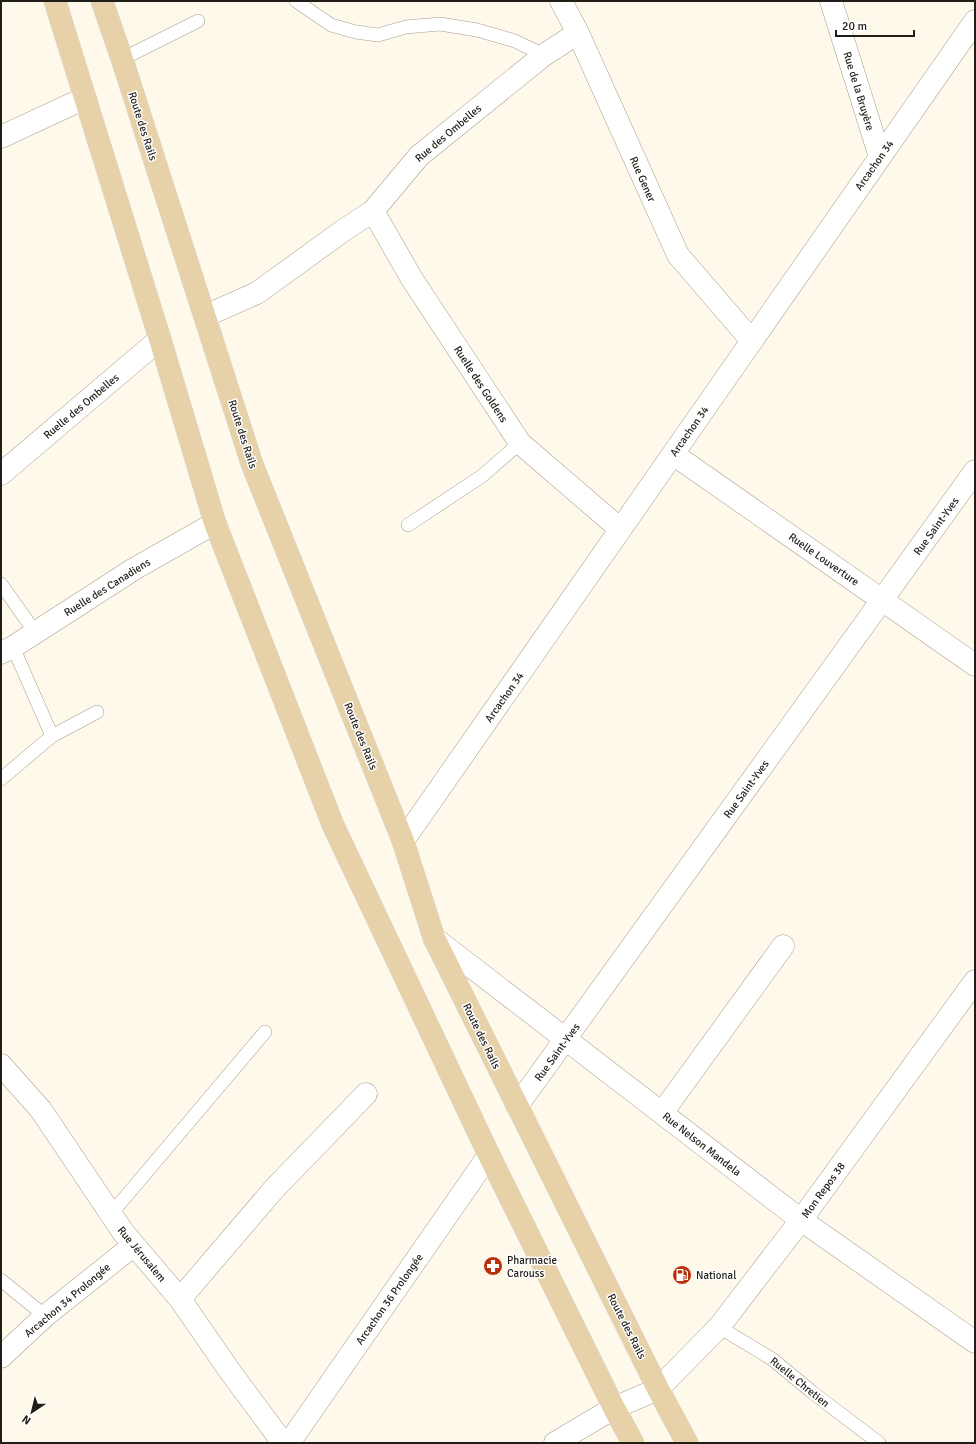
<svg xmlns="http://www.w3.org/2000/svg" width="976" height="1444" font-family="Signika,sans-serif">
<rect width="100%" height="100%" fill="#fff9eb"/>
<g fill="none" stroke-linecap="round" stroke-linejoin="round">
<defs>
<path id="service" d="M296 1 331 25 356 32 378 35 406 27 440 24 477 30 515 41 544 55
M122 59 198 21
M408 525 482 476 520 443
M1 584 35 632
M52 736 97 712
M1 779 52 736 13 647
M111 1214 265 1032
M1 1280 45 1316
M719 1327 772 1359 812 1392 879 1443"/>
<path id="minor" d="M561 1 578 33 678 255 752 341
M831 1 880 157
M1 137 85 98
M373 211 412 279 520 443 620 529
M205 316 257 293 344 230 373 211 419 156 544 55 578 33
M673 454 975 665
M1 474 160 339
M1 653 13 647 134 569 215 523
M403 841 975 21
M434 938 801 1220 975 1342
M1 1065 41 1110 123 1232 180 1299 229 1370 283 1443
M517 1106 975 471
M662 1113 783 946
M180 1299 274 1189 366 1094
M1 1357 45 1316 134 1245
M289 1443 489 1155
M555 1443 614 1408"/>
<path id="tertiary" d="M614 1408 658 1389 719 1327 801 1220 975 981"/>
<path id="primary" d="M55 1 160 339 215 523 333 825 489 1155 614 1408 633 1443
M102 1 122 59 252 464 403 841 434 938 658 1389 687 1443"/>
</defs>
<use href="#service" stroke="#a49e8e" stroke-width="14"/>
<use href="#minor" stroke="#a49e8e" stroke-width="23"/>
<use href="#tertiary" stroke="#a49e8e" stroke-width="23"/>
<use href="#primary" stroke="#dbdbda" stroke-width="23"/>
<use href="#service" stroke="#fff" stroke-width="13"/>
<use href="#minor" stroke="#fff" stroke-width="22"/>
<use href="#tertiary" stroke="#fff" stroke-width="22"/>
<use href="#primary" stroke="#e6d1a9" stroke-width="22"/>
</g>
<defs>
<symbol id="pharmacy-disc" viewBox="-11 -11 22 22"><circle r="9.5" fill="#ba300a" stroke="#fff"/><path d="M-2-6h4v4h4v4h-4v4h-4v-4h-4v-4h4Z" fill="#fff"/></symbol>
<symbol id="fuel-disc" viewBox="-11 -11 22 22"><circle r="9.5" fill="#ba300a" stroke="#fff"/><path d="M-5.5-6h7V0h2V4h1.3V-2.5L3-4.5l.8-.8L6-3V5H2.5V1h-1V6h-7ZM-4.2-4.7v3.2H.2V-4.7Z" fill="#fff"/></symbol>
</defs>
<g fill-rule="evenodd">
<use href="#pharmacy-disc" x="482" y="1255" width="22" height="22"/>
<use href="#fuel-disc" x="671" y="1264" width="22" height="22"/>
</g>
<g text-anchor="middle" stroke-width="3" stroke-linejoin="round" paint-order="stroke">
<g font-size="11" fill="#211e18" stroke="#fff">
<text transform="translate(859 91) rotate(73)" y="4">Rue de la Bruyère</text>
<text transform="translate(143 126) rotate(72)" y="4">Route des Rails</text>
<text transform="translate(448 133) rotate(-40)" y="4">Rue des Ombelles</text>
<text transform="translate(874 165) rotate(-55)" y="4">Arcachon 34</text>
<text transform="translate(643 179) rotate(66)" y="4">Rue Gener</text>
<text transform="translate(481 384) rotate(57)" y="4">Ruelle des Goldens</text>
<text transform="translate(81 406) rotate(-40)" y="4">Ruelle des Ombelles</text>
<text transform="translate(689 431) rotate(-55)" y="4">Arcachon 34</text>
<text transform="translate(243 434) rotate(72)" y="4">Route des Rails</text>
<text transform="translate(936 526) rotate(-54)" y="4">Rue Saint-Yves</text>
<text transform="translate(824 559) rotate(35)" y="4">Ruelle Louverture</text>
<text transform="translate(107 587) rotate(-32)" y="4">Ruelle des Canadiens</text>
<text transform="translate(504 697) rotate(-55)" y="4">Arcachon 34</text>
<text transform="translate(361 736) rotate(68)" y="4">Route des Rails</text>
<text transform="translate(746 789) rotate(-54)" y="4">Rue Saint-Yves</text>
<text transform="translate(482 1036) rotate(64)" y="4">Route des Rails</text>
<text transform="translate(557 1052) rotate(-54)" y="4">Rue Saint-Yves</text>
<text transform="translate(702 1144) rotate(38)" y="4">Rue Nelson Mandela</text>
<text transform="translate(823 1190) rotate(-54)" y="4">Mon Repos 38</text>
<text transform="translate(142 1254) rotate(50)" y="4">Rue Jérusalem</text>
<text transform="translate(389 1299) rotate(-55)" y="4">Arcachon 36 Prolongée</text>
<text transform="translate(67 1300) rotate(-40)" y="4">Arcachon 34 Prolongée</text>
<text transform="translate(627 1326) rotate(63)" y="4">Route des Rails</text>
<text transform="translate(800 1382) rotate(39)" y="4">Ruelle Chretien</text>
</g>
<g font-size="11" fill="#211e18" stroke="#fff" text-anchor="start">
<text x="507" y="1264">Pharmacie<tspan x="507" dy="13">Carouss</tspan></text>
<text x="696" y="1279">National</text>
</g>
</g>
<rect width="976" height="1444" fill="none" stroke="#211e18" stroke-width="4"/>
<g transform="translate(32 1412) rotate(215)" stroke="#ffffff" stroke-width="3" paint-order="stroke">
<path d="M0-3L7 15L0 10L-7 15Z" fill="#211e18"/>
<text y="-6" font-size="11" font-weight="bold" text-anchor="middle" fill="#211e18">N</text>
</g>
<path d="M836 30v6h78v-6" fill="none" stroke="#211e18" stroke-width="2"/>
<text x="842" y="30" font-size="12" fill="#211e18" stroke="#ffffff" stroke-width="3" paint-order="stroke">20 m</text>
</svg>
